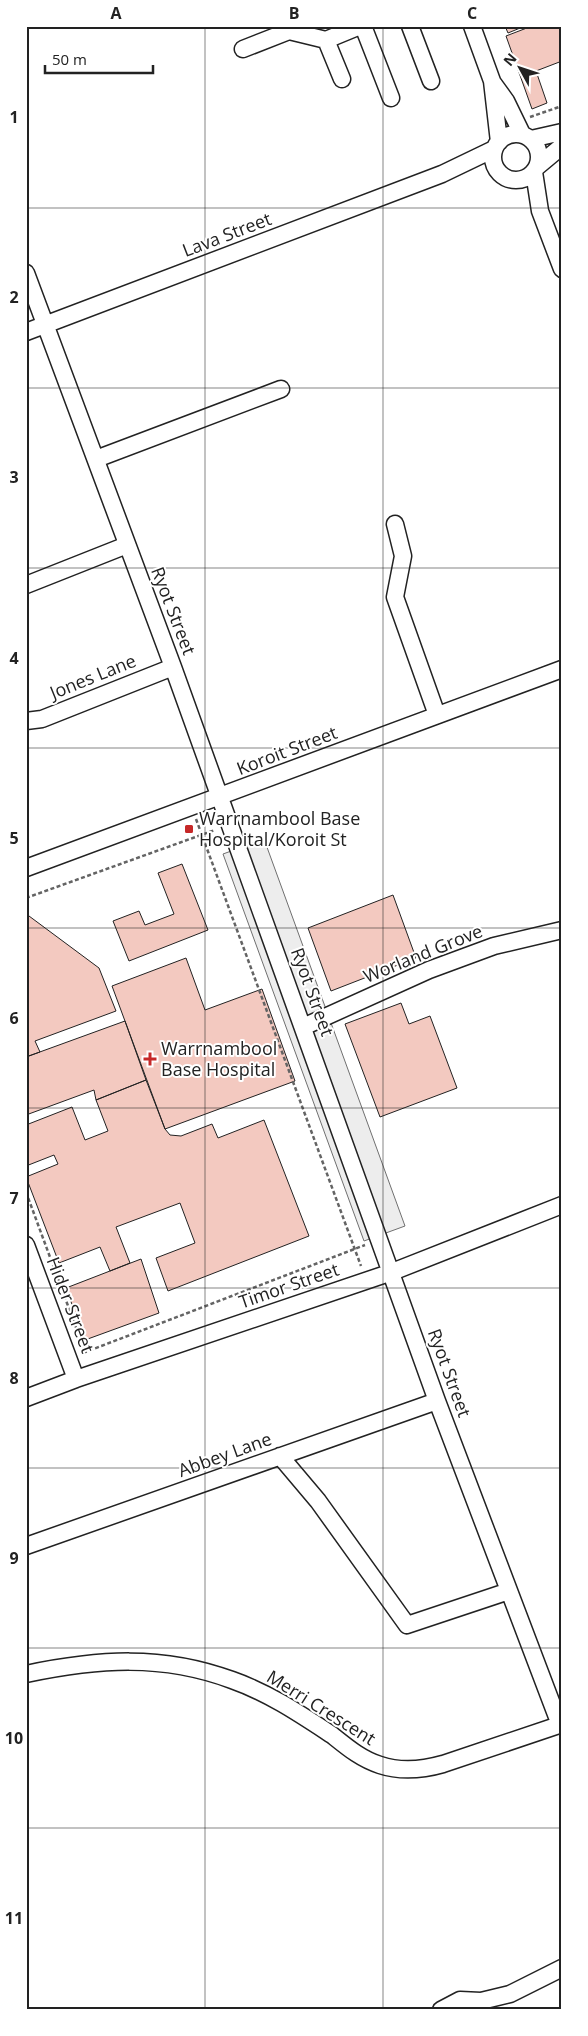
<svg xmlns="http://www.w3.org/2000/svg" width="588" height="2036" font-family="'Open Sans',sans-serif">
<rect width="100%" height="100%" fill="#fff"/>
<path fill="#ededed" stroke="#6f6f6f" d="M264 839 405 1226 364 1241 223 854Z"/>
<path fill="#f3c9c0" stroke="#222" d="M505 26H525L508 33Z
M532 26H562V61L536 71 547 103 532 109 506 36Z
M182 864 208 930 129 961 113 921 139 911 145 925 174 914 158 873Z
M393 895 416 958 331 991 308 928Z
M29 916 99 968 116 1011 35 1041 40 1052 26 1057V917Z
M186 958 205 1010 262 989 295 1081 165 1129 112 986Z
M401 1003 409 1024 430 1016 457 1088 380 1117 345 1024Z
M125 1021 146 1080 96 1100 94 1090 26 1115V1057Z
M146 1080 165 1129 170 1135 181 1136 212 1124 218 1138 264 1120 309 1236 168 1291 156 1258 195 1243 180 1203 116 1227 130 1263 110 1271 100 1247 59 1263 26 1177 58 1164 54 1155 26 1166V1125L72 1107 85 1140 108 1131 96 1100Z
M141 1259 159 1313 85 1340 66 1288Z"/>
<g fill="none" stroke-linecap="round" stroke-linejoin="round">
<defs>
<path id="minor" d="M363 26 391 98
M410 26 431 81
M472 26 492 81 499 142
M326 40 342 79
M243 49 289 31 326 40 360 26
M493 83 506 101 522 134
M493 157a23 23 0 1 1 46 0a23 23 0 1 1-46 0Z
M531 139 562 132
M538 166 562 146
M534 172 540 211 562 269
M26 273 173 667 437 1401 560 1725
M26 332 442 174 494 149
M96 459 281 389
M395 524 403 556 395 597 437 715
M26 585 127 545
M26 721 42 719 173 667
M26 868 562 669
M303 1027 429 970 494 946 562 930
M26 1245 76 1379
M26 1398 76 1379 392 1272 562 1205
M280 1456 318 1501 407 1625 509 1591
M26 1546 437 1401
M26 1674C98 1659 162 1654 232 1680 269 1693 300 1714 332 1735 347 1747 361 1759 380 1765 401 1772 422 1770 443 1764L562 1724
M441 2010 460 2000 481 2001 510 1994 562 1968"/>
</defs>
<use href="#minor" stroke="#222" stroke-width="19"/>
<path stroke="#646464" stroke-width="2.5" stroke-dasharray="4 2.5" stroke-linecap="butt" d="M530 117 562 106
M196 819 361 1266
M26 898 215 830
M26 1192 85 1352
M83 1353 365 1245"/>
<use href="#minor" stroke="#fff" stroke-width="16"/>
</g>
<path fill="none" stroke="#222" stroke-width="1" stroke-opacity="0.55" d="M205 26V2010M383 26V2010M26 208H562M26 388H562M26 568H562M26 748H562M26 928H562M26 1108H562M26 1288H562M26 1468H562M26 1648H562M26 1828H562"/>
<g fill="#c62828" stroke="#fff" stroke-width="2">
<rect x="184" y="824" width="10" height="10" rx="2.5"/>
<path d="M147.5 1051.5h5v5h5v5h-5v5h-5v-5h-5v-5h5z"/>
</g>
<g text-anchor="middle" stroke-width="4" stroke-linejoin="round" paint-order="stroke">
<g font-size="18" fill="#222" stroke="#fff">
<text transform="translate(227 235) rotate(-21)" y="6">Lava Street</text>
<text transform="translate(173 611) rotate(69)" y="6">Ryot Street</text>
<text transform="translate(93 677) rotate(-22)" y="6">Jones Lane</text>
<text transform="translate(287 751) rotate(-21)" y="6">Koroit Street</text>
<text transform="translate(423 954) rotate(-22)" y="6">Worland Grove</text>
<text transform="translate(312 992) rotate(70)" y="6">Ryot Street</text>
<text transform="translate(289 1286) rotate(-19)" y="6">Timor Street</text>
<text transform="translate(70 1305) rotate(69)" y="6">Hider Street</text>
<text transform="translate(449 1373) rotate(70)" y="6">Ryot Street</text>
<text transform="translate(225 1455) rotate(-20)" y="6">Abbey Lane</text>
<text transform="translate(321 1708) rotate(32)" y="6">Merri Crescent</text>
</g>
<g font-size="18" fill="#222" stroke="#fff" text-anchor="start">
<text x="199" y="825">Warrnambool Base<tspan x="199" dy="21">Hospital/Koroit St</tspan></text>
<text x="161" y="1055">Warrnambool<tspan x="161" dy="21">Base Hospital</tspan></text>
</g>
</g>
<rect width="588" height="2036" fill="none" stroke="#ffffff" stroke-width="55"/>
<g transform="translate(520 68) rotate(310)" stroke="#ffffff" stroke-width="4" paint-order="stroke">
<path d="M0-4L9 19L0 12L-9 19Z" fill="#222222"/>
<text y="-8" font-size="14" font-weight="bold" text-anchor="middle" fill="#222222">N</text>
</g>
<path d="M45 65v8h108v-8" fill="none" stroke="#222222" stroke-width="2.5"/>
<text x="52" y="65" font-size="15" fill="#222222" stroke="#ffffff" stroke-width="4" paint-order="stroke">50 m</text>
<rect x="28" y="28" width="532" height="1980" fill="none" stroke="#222" stroke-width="2"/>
<g font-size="16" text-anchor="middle" font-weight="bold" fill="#222">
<text x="116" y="19">A</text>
<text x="294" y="19">B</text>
<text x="472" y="19">C</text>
<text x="14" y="123">1</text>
<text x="14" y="303">2</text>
<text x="14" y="483">3</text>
<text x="14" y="664">4</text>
<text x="14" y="844">5</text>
<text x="14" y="1024">6</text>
<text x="14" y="1204">7</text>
<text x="14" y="1384">8</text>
<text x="14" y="1564">9</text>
<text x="14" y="1744">10</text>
<text x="14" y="1924">11</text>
</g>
</svg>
